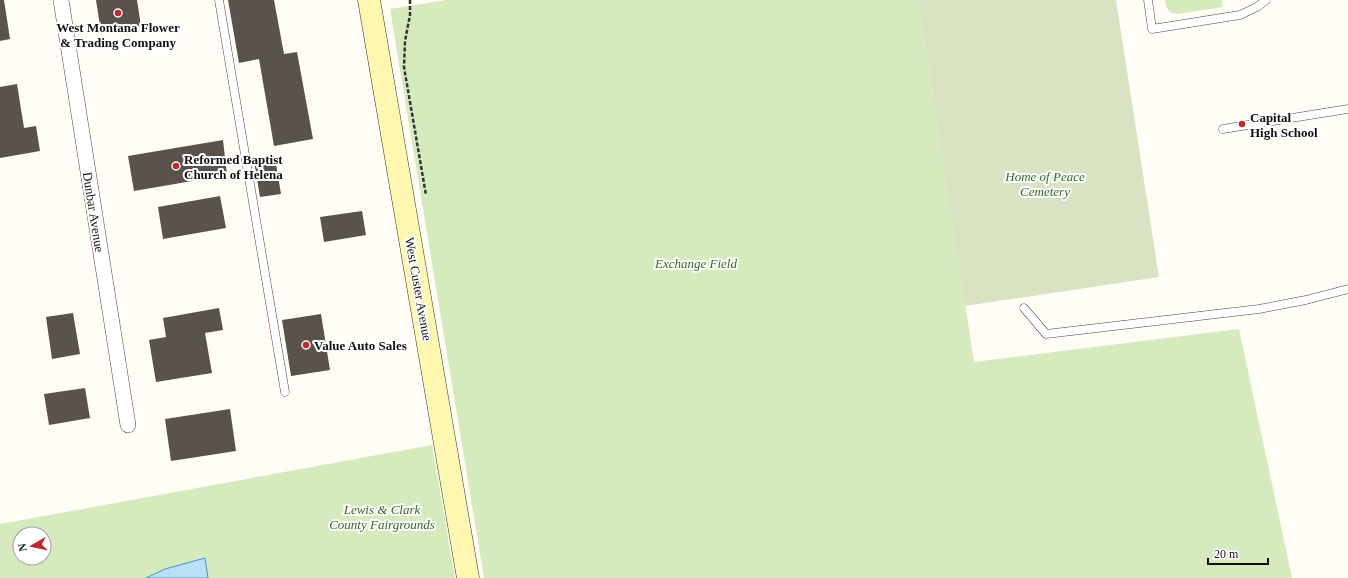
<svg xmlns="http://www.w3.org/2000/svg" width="1348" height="578" font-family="'Times New Roman',serif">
<rect width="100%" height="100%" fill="#fffdf5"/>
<path fill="#d5ebbd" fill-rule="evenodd" d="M446 0H918L974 362 1239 329 1292 578H484L390 9Z
M1165 0H1222L1223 7 1178 14 1171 13 1166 7Z
M432 445 455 578H0V524ZM20 534H44V558H20Z"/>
<path fill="#d9e3c4" d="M918 0H1116L1159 277 965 306Z"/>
<path fill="#b9e0f7" stroke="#3f96cf" d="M205 558 208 578H146L165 569Z"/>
<path fill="#5a524d" d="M0 0H4L10 39 0 41Z
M96 0H137L141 26 101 32Z
M228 0H274L284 54 297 52 313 139 274 146 259 59 239 63Z
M17 84 24 128 36 126 40 151 0 158V87Z
M223 140 227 175 134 191 128 156Z
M275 158 281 194 260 197 254 161Z
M220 196 226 228 163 239 158 207Z
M362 211 366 235 324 242 320 217Z
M219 308 223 330 205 333 212 373 156 382 149 340 166 337 163 318Z
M73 313 80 354 52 359 46 317Z
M321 314 330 370 291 376 282 320Z
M85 388 90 418 49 425 44 394Z
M230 409 236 451 171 461 165 419Z"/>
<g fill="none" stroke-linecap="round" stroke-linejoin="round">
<defs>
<path id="service" d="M219 0 285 392
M1148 0 1152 29 1240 15 1257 7 1266 0
M1223 129 1348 109
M1024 308 1046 334 1259 309 1306 300 1348 289"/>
<path id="minor" d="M61 0 128 425"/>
<path id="secondary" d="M369 0 468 578"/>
</defs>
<use href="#service" stroke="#444" stroke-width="9"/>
<use href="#minor" stroke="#444" stroke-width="16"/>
<use href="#secondary" stroke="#333" stroke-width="23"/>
<path stroke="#333" stroke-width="2.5" stroke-dasharray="4 2" stroke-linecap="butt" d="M410 0V15L405 41 404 67 426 195"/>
<use href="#service" stroke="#fff" stroke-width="8"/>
<use href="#minor" stroke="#fff" stroke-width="15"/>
<use href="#secondary" stroke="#fff6b0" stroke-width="22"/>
</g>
<g fill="#c4262e" stroke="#fff" stroke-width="1.5">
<circle cx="118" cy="13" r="4"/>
<circle cx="1242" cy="124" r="4"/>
<circle cx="176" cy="166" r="4"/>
<circle cx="306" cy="345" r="4"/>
</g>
<g text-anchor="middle" stroke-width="4" stroke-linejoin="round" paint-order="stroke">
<g font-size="13" font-weight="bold" fill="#111" stroke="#fff" text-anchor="start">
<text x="118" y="32" text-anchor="middle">West Montana Flower<tspan x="118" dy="15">&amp; Trading Company</tspan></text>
<text x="1250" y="122">Capital<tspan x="1250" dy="15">High School</tspan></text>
<text x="184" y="164">Reformed Baptist<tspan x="184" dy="15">Church of Helena</tspan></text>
<text x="314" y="350">Value Auto Sales</text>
</g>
<g font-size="13" font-style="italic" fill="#2f6b1f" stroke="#fff">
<text x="1045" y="181">Home of Peace<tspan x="1045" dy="15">Cemetery</tspan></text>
<text x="696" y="268">Exchange Field</text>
<text x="382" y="514">Lewis &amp; Clark<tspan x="382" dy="15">County Fairgrounds</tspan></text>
</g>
<g font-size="13" fill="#111" stroke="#fff">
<text transform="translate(94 212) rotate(81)" y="5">Dunbar Avenue</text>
<text transform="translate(419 289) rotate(80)" y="5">West Custer Avenue</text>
</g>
</g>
<g transform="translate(32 546) rotate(261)"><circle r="19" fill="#ffffff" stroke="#a0a0a0"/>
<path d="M0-3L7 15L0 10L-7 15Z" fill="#c4262e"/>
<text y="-6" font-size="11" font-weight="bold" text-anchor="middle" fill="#111111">N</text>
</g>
<path d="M1208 558v6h60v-6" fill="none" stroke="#111111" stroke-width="2"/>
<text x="1214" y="558" font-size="12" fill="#111111" stroke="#ffffff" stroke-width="3" paint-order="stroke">20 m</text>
</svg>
